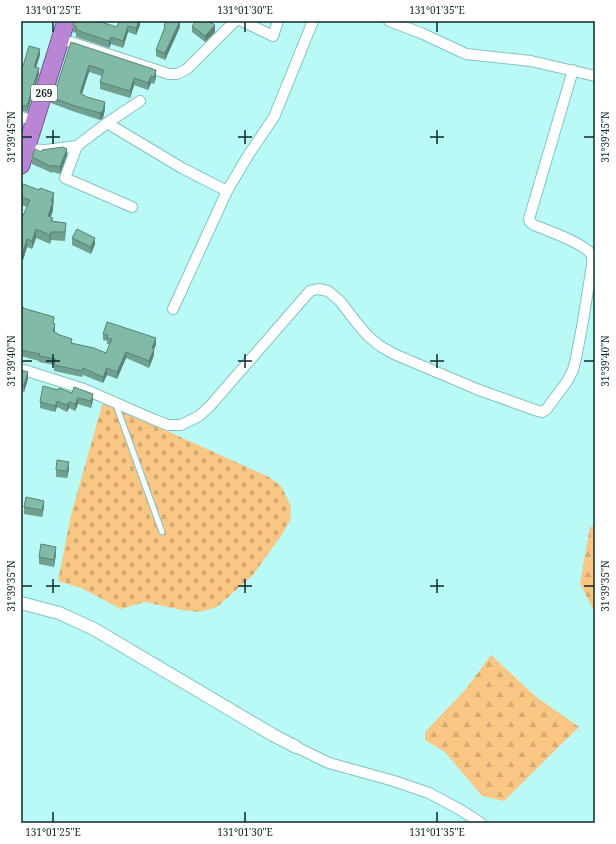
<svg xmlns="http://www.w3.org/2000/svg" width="616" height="844" font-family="'Noto Serif',serif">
<defs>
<pattern id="forest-firs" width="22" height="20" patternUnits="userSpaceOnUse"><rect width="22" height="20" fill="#fac684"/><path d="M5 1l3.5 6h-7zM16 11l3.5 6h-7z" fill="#d5aa72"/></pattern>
<pattern id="cemetery-stones" width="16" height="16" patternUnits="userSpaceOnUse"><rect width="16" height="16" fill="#fac684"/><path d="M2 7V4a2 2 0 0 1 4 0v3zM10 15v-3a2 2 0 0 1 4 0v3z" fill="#d5aa72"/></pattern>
</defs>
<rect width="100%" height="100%" fill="#b9f9f6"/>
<path fill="url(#forest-firs)" d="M595 526V613L580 583 590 527Z
M491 655 535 696 579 727 504 801 482 796 445 752 425 740V732L466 689Z"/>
<path fill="url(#cemetery-stones)" d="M103 402 269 477 281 486 290 504 291 510 290 521 281 536 253 575 217 607 200 612 181 610 145 602 121 609 81 588 58 581 71 515Z"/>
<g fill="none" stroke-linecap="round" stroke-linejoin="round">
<defs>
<path id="service" d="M115 402 162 532"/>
<path id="minor" d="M242 21 273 36 278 21
M389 21 421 33 466 54 531 61 595 76
M61 39 169 74H177L187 69 235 21
M21 117 35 121
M107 123 182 168 227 191
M77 146 65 178 132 207
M26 149 45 150 77 146 107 123 140 101
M173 309 227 191 249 154 274 117 313 21
M21 369 84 389 155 420 168 425H181L199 416 210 406 310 291 318 289 328 291 340 301 356 322 368 336 380 346 394 354 479 390 538 411 542 412 546 410 568 380 573 370 576 358 582 327 592 265C592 261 593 256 590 253 583 243 546 230 534 225L530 222 529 219 573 70
M296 747 329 763 394 781 429 793 459 809 481 823"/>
<path id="tertiary" d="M21 603 59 613 94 629 273 735 296 747"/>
<path id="trunk" d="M21 165 66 21"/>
</defs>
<use href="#service" stroke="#84c3c0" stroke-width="7"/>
<use href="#minor" stroke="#84c3c0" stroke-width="12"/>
<use href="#tertiary" stroke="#84c3c0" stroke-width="14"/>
<use href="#trunk" stroke="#715291" stroke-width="19"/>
<use href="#service" stroke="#fff" stroke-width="5"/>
<use href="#minor" stroke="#fff" stroke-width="10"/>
<use href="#tertiary" stroke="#fff" stroke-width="12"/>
<use href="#trunk" stroke="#b886d4" stroke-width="17"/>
</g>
<path fill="#70a090" d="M140 21V25L136 35 128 32 123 48 111 44 109 48 76 37V33L73 32V25L117 27Z
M196 21H213L212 23 215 32 205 42 192 32V26Z
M164 26 180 27 165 60 156 56V50L164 29Z
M71 42 156 77 154 84 151 83 148 90 134 85 130 98 100 89V82L102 76 89 72 82 94 105 109 103 118 100 120 75 112 51 103V97L57 86Z
M40 55 36 68 39 74 27 112 21 111V65L23 66Z
M41 152 67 155 60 174 53 172 52 173 32 164V157Z
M21 190 54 201 53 204V210L51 217 53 222 66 231 65 241 51 240 50 244 36 238 32 249 27 247 23 260H21V220L27 207 21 205Z
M72 238 95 244 91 254 72 245Z
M21 307 54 324 55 330V332L57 335 72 343 106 353 110 345 107 344V341L103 340V334L156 345 154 349V355L149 368 126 358 117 379 107 375 103 383 83 375 82 377 54 371V365L39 362V361L21 356Z
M21 370 28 379 24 392 21 391Z
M58 390 72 393 93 400 91 408 78 404 75 411 69 408 67 412 57 407 55 412 40 408V402Z
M69 469 67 478 56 477V470Z
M24 507H44L42 517 24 514Z
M56 554 54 567 39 564V557Z"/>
<path fill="#5b8276" d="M139 21H140V25L136 35V28Z
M180 21V27L165 60V53Z
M215 25V32L205 42V36Z
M128 26V32L123 48V41Z
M111 37V44L109 48V41Z
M40 49V55L34 73V67Z
M89 65V72L80 100V93Z
M39 68V74L27 112V106Z
M156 70V77L154 84V77Z
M151 76V83L148 90V83Z
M134 78V85L130 98V91Z
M105 102V109L103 118 100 120V113Z
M22 117V127L21 131V122Z
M67 149V155L60 174V167Z
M54 193 53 210 48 224V216L51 201Z
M36 229V238L32 249V241Z
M51 232V240L50 244V235Z
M95 238V244L91 254V247Z
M27 239V247L23 260V252Z
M55 324V330L53 337V331Z
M156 338V345L154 349V355L149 368V361L152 348Z
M126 352V358L117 379V372Z
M107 368V375L103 383V377Z
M28 372V379L24 392V385Z
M93 394V400L91 408V401Z
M78 398V404L75 411V404Z
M57 401V407L55 412V406Z
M69 402V408L67 412V405Z
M69 462V469L67 478V471Z
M44 501V507L42 517V510Z
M56 547V554L54 567V560Z"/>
<path fill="#82baa8" stroke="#5b8276" d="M74 21H98L117 27 119 21H139L136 28 128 26 123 41 111 37 109 41 76 30 77 27 73 25Z
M166 21H180L165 53 156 50 165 27 164 26Z
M196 21H210V22L215 25 205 36 192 26Z
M71 42 156 70 154 77 151 76 148 83 134 78 130 91 100 82 104 70 89 65 80 93 87 97 105 102 103 111 100 113 75 106 51 97 55 85 57 86Z
M29 46 40 49 34 67 39 68 27 106 21 105V65L23 66Z
M63 147 67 149 60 167 53 165 52 167 32 157 35 149 41 152 42 150Z
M23 184 39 190 40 188 54 193 51 201H53L48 216 53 218 51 221 66 223 65 232H51L50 235 36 229 32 241 27 239 23 252 21 251V220L30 200 21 197V190Z
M77 229 95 238 91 247 72 238Z
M21 307H23V308L54 317 53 323 55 324 53 331 57 333V334L72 339 71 343 94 348 106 353 112 339 107 338 108 335 103 334 107 322 141 333 156 338 152 348 154 349 149 361 126 352 117 372 107 368 103 377 83 368 82 371 54 365 56 359 39 356 40 354 21 350Z
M21 370 28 372 24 385 21 384Z
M43 386 58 390 59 388 72 393 74 387 93 394 91 401 78 398 75 404 69 402 67 405 57 401 55 406 40 402Z
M57 460 69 462 67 471 56 470Z
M26 497 44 501 42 510 24 507Z
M41 544 56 547 54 560 39 557Z"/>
<path fill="none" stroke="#0e2827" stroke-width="1.5" d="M53 22V32M245 22V32M437 22V32M53 130V144M245 130V144M437 130V144M22 137H32M46 137H60M238 137H252M430 137H444M584 137H594M53 354V368M245 354V368M437 354V368M22 361H32M46 361H60M238 361H252M430 361H444M584 361H594M53 579V593M245 579V593M437 579V593M22 586H32M46 586H60M238 586H252M430 586H444M584 586H594M53 812V822M245 812V822M437 812V822"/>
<g text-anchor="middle" stroke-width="3.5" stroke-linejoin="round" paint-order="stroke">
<rect fill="#fff" stroke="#566868" stroke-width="1" x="31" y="85" width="26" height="16" rx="3"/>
<g font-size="10" font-weight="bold" fill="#0e2827">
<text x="44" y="97">269</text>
</g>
</g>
<rect width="616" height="844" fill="none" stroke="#ffffff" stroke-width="44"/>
<rect x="22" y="22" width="572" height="800" fill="none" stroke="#0e2827" stroke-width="1.5"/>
<g font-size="10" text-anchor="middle" fill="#0e2827">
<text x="53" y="14">131°01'25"E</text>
<text x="245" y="14">131°01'30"E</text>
<text x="437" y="14">131°01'35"E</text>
<text transform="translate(11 137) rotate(-90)" y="4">31°39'45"N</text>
<text transform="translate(605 137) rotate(-90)" y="4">31°39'45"N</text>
<text transform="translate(11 361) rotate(-90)" y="4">31°39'40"N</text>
<text transform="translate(605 361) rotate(-90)" y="4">31°39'40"N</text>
<text transform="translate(11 586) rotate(-90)" y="4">31°39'35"N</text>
<text transform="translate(605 586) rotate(-90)" y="4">31°39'35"N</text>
<text x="53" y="836">131°01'25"E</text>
<text x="245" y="836">131°01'30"E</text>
<text x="437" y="836">131°01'35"E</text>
</g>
</svg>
